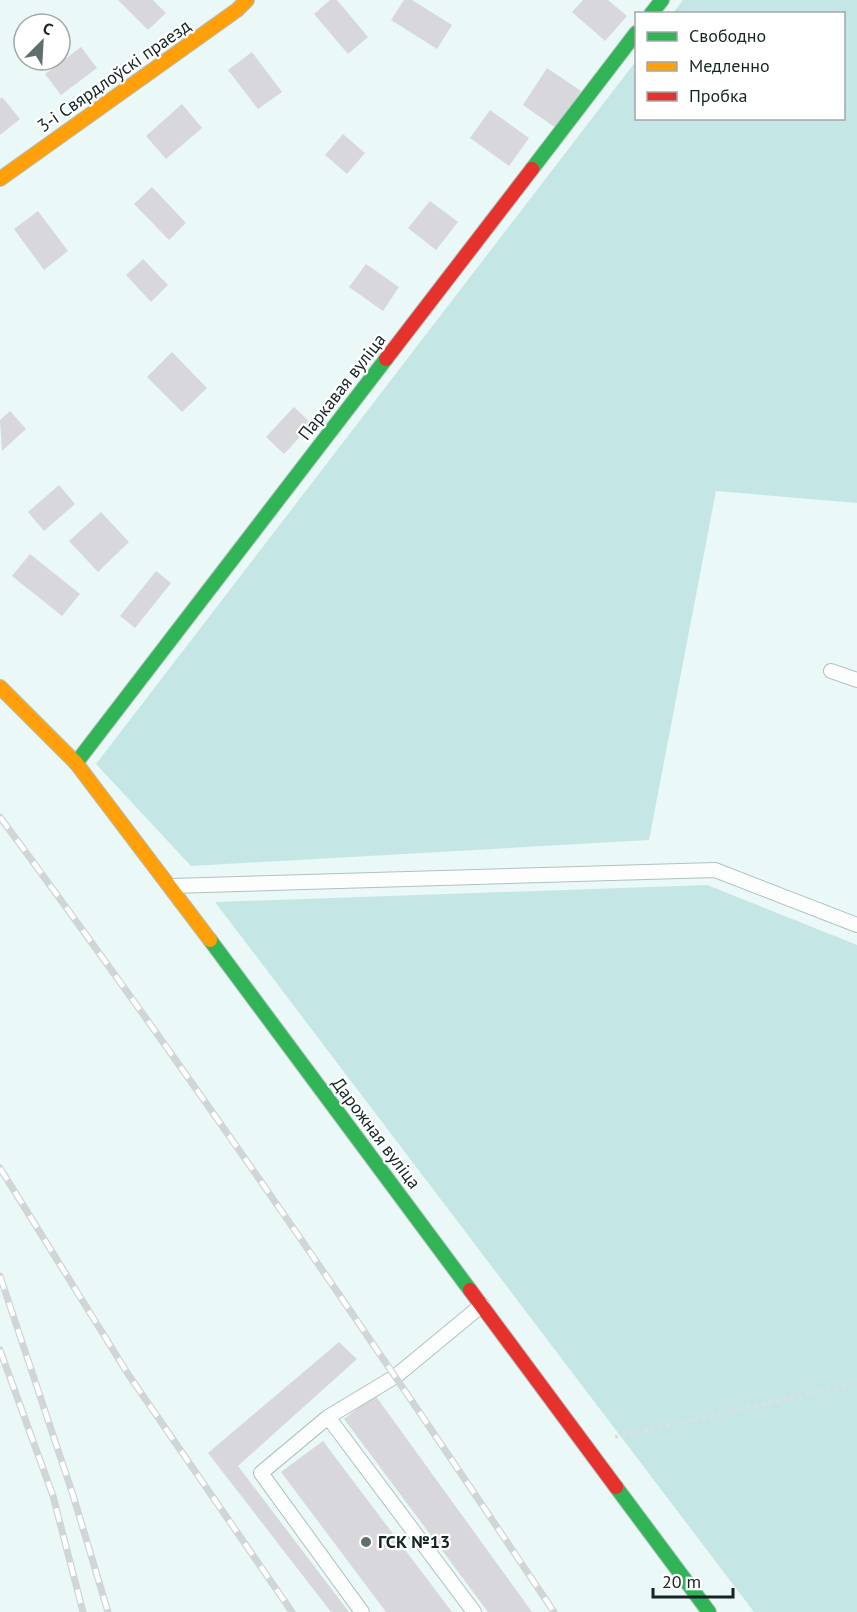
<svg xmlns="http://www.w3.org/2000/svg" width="857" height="1612" font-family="'PT Sans',sans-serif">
<rect width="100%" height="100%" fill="#eaf8f7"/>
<path fill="#c4e7e5" d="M683 0H857V503L716 491 649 840 191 866 96 764 636 61V118H844V14L673 13Z
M707 885 857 945V1612H754L215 902Z"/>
<path fill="#d8d8dc" d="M118 0H153L166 13 148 30Z
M330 0H337L368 37 348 54 314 14Z
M404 0H412L452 25 437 49 391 20Z
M583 0H608L627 16 605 41 572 12Z
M81 47 97 68 61 95 45 74Z
M252 52 282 92 258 109 228 70Z
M547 68 581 91 556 128 523 105Z
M2 97 20 119 0 135V99Z
M182 104 202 128 166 159 146 136Z
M490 110 529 138 509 166 470 138Z
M343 134 365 153 347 174 325 155Z
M152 187 186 223 169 240 134 204Z
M430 201 458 222 436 250 408 228Z
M38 211 68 251 44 270 14 229Z
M143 259 168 285 151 302 126 275Z
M366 264 399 287 383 311 349 287Z
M172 352 207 388 182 412 147 377Z
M294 407 312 424 284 454 266 437Z
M10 411 26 429 2 451 0 420Z
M59 485 75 504 44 531 28 512Z
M101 512 129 542 98 572 69 541Z
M30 554 80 594 62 616 12 576Z
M156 571 171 583 135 628 120 616Z
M339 1342 357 1359 238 1466 349 1612H331L208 1453Z
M375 1395 532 1612H488L344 1419Z
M323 1441 452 1612H386L281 1472Z"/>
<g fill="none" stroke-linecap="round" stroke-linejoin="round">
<defs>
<path id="lane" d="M831 671 857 680
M172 886 715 870 857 925
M328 1417 261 1473 362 1612
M474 1612 328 1417 396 1376 482 1305"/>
<path id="fast" d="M651 14 662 0
M532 169 636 33
M76 763 386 359
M210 940 470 1290
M616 1487 709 1612"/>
<path id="slow" d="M0 179 237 10 247 0
M0 687 76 763 210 940"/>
<path id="jam" d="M386 359 532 169
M470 1290 616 1487"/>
</defs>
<use href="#lane" stroke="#b2c0bf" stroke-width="16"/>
<use href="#fast" stroke="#b2c0bf" stroke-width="16"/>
<use href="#slow" stroke="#b2c0bf" stroke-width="16"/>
<use href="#jam" stroke="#b2c0bf" stroke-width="16"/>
<path stroke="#dce0e0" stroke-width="4" stroke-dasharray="3 4.5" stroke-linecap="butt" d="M615 1437 857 1383"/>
<use href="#lane" stroke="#fcfefe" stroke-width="14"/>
<use href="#fast" stroke="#30b455" stroke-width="14"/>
<use href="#slow" stroke="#ff9f0a" stroke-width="14"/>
<use href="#jam" stroke="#e5322d" stroke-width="14"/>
<defs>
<path id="rail" d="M0 817C192 1077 374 1343 554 1612
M0 1168 128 1374 292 1612
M0 1276 73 1495 108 1612
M0 1350 53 1496 83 1612"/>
</defs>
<use href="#rail" stroke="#d0d5d5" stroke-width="7"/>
<use href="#rail" stroke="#fff" stroke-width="4.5" stroke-dasharray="14" stroke-linecap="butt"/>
</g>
<circle fill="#5f6f6e" stroke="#fff" stroke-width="2" cx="366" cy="1542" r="6"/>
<g text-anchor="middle" stroke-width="4.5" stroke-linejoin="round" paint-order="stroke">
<g font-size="18" fill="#142524" stroke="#fff">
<text transform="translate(114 76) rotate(-35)" y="6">3-і Свярдлоўскі праезд</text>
<text transform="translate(342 387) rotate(-52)" y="6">Паркавая вуліца</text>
<text transform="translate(376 1133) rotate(53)" y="6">Дарожная вуліца</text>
</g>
<g font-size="18" font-weight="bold" fill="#142524" stroke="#fff" text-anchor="start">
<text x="378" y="1548">ГСК №13</text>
</g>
</g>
<rect x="635" y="12" width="210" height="108" fill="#ffffff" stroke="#a1a8a7" stroke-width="1.5"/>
<rect x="647" y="32" width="30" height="9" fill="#30b455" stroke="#a1a8a7" stroke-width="1.5"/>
<text x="689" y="42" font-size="18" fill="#142524">Свободно</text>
<rect x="647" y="62" width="30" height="9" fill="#ff9f0a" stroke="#a1a8a7" stroke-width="1.5"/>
<text x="689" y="72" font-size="18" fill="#142524">Медленно</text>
<rect x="647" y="92" width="30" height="9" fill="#e5322d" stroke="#a1a8a7" stroke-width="1.5"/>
<text x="689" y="102" font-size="18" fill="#142524">Пробка</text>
<g transform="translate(42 42) rotate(24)"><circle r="28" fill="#ffffff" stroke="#a1a8a7" stroke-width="1.5"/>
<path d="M0-4.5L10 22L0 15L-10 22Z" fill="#5f6f6e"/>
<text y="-9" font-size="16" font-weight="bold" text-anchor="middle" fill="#142524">С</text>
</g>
<path d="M653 1588v9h80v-9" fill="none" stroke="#142524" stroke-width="3"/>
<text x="662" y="1588" font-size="18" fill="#142524" stroke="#ffffff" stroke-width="4.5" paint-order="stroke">20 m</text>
</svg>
